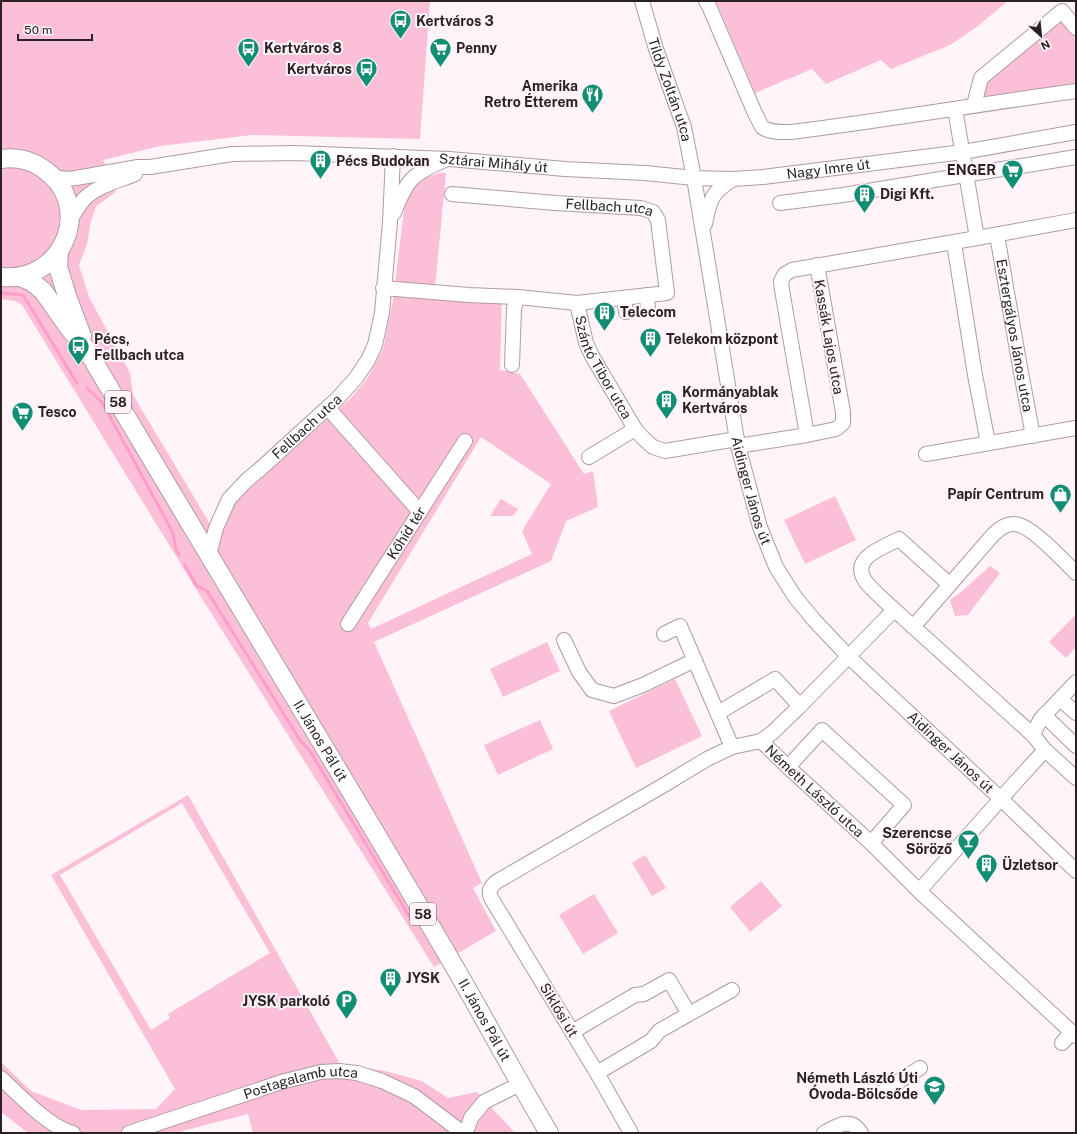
<svg xmlns="http://www.w3.org/2000/svg" width="1077" height="1134" font-family="'Public Sans',sans-serif">
<rect width="100%" height="100%" fill="#fff4f8"/>
<path fill="#fbbfd8" fill-rule="evenodd" d="M1 1H430L420 139 252 135 160 146 103 160 116 192 96 206 91 221 87 244 79 265 89 297 130 373 133 395 210 524 350 399 367 379 383 349 393 300 405 202 415 184 423 179 439 173H446L435 287 502 292 500 370 520 374 584 474 593 471 598 507 566 521 551 561 374 642 482 883 473 888 496 931 434 967 201 597 22 305 15 301 1 299ZM481 437 551 484 522 531 532 554 371 629 368 623Z
M716 1H1008L978 26 950 45 891 69 881 60 826 84 812 69 755 93Z
M1062 13 1076 30V90L975 104 982 78Z
M835 496 856 540 805 564 784 520Z
M501 499 518 509 513 516H490Z
M990 566 1000 573 968 615 955 616 950 600 960 593Z
M1076 614V647L1066 658 1049 642Z
M547 642 560 671 503 697 490 669Z
M675 679 702 736 636 768 609 711Z
M540 720 553 749 498 775 484 745Z
M188 795 340 1064 385 1071 422 1081 448 1098 477 1092 515 1133H253L248 1114 175 1133H28L1 1112V1062L31 1091 81 1110 156 1109 175 1089 51 875ZM182 803 270 953 168 1014 170 1018 151 1030 60 875Z
M645 855 666 888 652 896 632 863Z
M761 881 782 906 750 932 730 907Z
M594 894 618 933 583 954 559 915Z"/>
<g fill="none" stroke-linecap="round" stroke-linejoin="round">
<path stroke="#fe9dc7" stroke-width="3" d="M1 293 23 295 77 383
M87 388 102 402 173 533 176 549 179 555
M185 565 196 585 207 591 300 740 310 751 411 919"/>
<defs>
<g id="minor">
<path id="s1" d="M642 1 656 49 684 127 694 178 738 446 760 527 776 567 795 597 814 620 849 657 1001 799 1076 871"/>
<path d="M706 1 709 6 754 111 762 127C770 133 782 132 791 132 887 120 981 104 1076 91"/>
<path d="M974 105 981 78 1062 11 1076 28"/>
<path d="M955 109 977 238"/>
<path id="s2" d="M53 177 66 179 76 178 138 167H150L232 154 294 153 449 159 565 169 645 173 694 178 733 179 763 177 963 152 1076 132"/>
<path id="s3" d="M452 194 555 203 641 208 653 212 658 220 667 293 577 303 518 297 514 308 512 365"/>
<path d="M780 203 843 195 1076 157"/>
<path d="M394 213C407 179 412 174 445 160"/>
<path d="M69 221C75 213 79 204 86 197 100 185 118 181 135 174"/>
<path d="M705 224C710 199 711 193 733 179"/>
<path id="s4" d="M997 235 1020 367 1033 436"/>
<path d="M954 243 975 375 988 443"/>
<path d="M383 288 469 295 518 297"/>
<path d="M647 295 648 309"/>
<path d="M624 298 626 312"/>
<path id="s5" d="M577 303 586 343 592 356 635 429 643 438 653 447 665 451 737 439"/>
<path d="M328 408 420 512"/>
<path d="M807 435 836 429 843 423V412L817 265"/>
<path d="M738 446 807 435 782 290 781 281 785 274 792 270 977 238 1076 220"/>
<path d="M926 454 1076 428"/>
<path d="M589 457 635 429"/>
<path id="s6" d="M209 555 216 528 229 499 247 480 258 471 337 399 356 378 368 360 375 345 382 313 390 222 393 156"/>
<path d="M949 584 899 539C882 548 849 558 866 582 872 590 881 597 888 604L1033 735 1045 750 1076 778"/>
<path id="s7" d="M348 624 465 441"/>
<path d="M913 627 992 536C999 529 1008 521 1019 525 1033 528 1065 562 1076 573"/>
<path d="M664 634 680 626 732 747"/>
<path d="M564 640 579 672 592 690 614 696 643 685 695 660"/>
<path d="M1060 699 1076 713"/>
<path d="M718 713 775 679 800 706"/>
<path d="M1044 715 1076 746"/>
<path d="M1033 735 1040 720 1076 682"/>
<path d="M761 741 772 733 800 706 894 610"/>
<path d="M788 767 822 730 904 805 871 843"/>
<path d="M919 891 1013 785 1045 750"/>
<path d="M689 1014 732 990"/>
<path d="M572 1032 635 995 644 994 669 980 689 1014 659 1031 651 1041 597 1073"/>
<path d="M1062 1043 1072 1032"/>
<path d="M1 1078C20 1096 49 1127 73 1133"/>
<path d="M882 1092 920 1068"/>
<path id="s8" d="M129 1133 255 1091 281 1082 321 1072 339 1071 357 1073 382 1081 414 1096 463 1133"/>
<path d="M466 1133 471 1118 484 1102 520 1084"/>
<path id="s9" d="M631 1133 597 1073 491 898C488 890 490 888 496 882L664 785 707 759 732 747 761 741 788 767 871 843 919 891 1076 1036"/>
<path d="M824 1133C837 1126 851 1116 861 1133"/>
</g>
<g id="major">
<path d="M1 159C15 157 30 160 42 168 96 203 65 283 1 277"/>
<path d="M59 252 58 267 68 299 82 336"/>
<path id="s10" d="M20 277 32 282 43 291 69 328 87 350C208 556 334 760 454 966 486 1021 516 1078 549 1133"/>
</g>
</defs>
<use href="#minor" stroke="#b19aa3" stroke-width="16"/>
<use href="#major" stroke="#b19aa3" stroke-width="20"/>
<use href="#minor" stroke="#fff" stroke-width="14"/>
<use href="#major" stroke="#fff" stroke-width="18"/>
</g>
<defs>
<symbol id="bus-pin" viewBox="-11 -11 22 30"><path d="M0 17L-7.5 6A9.5 9.5 0 1 1 7.5 6Z" fill="#118e73" stroke="#fff4f8"/><path d="M-5-6H5V4H4V6H2V4H-2V6H-4V4H-5ZM-3.5-4V0h7V-4ZM-3.5 1.2v1.5H-2V1.2ZM2 1.2v1.5H3.5V1.2Z" fill="#fff"/></symbol>
<symbol id="supermarket-pin" viewBox="-11 -11 22 30"><path d="M0 17L-7.5 6A9.5 9.5 0 1 1 7.5 6Z" fill="#118e73" stroke="#fff4f8"/><path d="M-6-5.5h2.5l.6 2H6L4.5 2H-2.5L-4.4-4H-6ZM-1.5 3.2a1.3 1.3 0 1 0 .1 0ZM3 3.2a1.3 1.3 0 1 0 .1 0Z" fill="#fff"/></symbol>
<symbol id="restaurant-pin" viewBox="-11 -11 22 30"><path d="M0 17L-7.5 6A9.5 9.5 0 1 1 7.5 6Z" fill="#118e73" stroke="#fff4f8"/><path d="M-5-6h1v4h1v-4h1v4h1v-4h1v5L-1.5 .5V6h-2V.5L-5-1ZM5-6V6H3V1.5H1.5Q1.5-4 5-6Z" fill="#fff"/></symbol>
<symbol id="building-pin" viewBox="-11 -11 22 30"><path d="M0 17L-7.5 6A9.5 9.5 0 1 1 7.5 6Z" fill="#118e73" stroke="#fff4f8"/><path d="M-4-6H4V6H1V3H-1V6H-4ZM-2.5-4.3h1.7v1.8h-1.7ZM.8-4.3h1.7v1.8H.8ZM-2.5-1h1.7V.8h-1.7ZM.8-1h1.7V.8H.8Z" fill="#fff"/></symbol>
<symbol id="shop-pin" viewBox="-11 -11 22 30"><path d="M0 17L-7.5 6A9.5 9.5 0 1 1 7.5 6Z" fill="#118e73" stroke="#fff4f8"/><path d="M-5-2.5h2.3a2.7 3.5 0 0 1 5.4 0H5L5.5 6h-11ZM-1.5-2.5h3a1.5 2.3 0 0 0-3 0Z" fill="#fff"/></symbol>
<symbol id="bar-pin" viewBox="-11 -11 22 30"><path d="M0 17L-7.5 6A9.5 9.5 0 1 1 7.5 6Z" fill="#118e73" stroke="#fff4f8"/><path d="M-6-5H6L.8 .8V4.5H3.5V6h-7V4.5H-.8V.8Z" fill="#fff"/></symbol>
<symbol id="parking-pin" viewBox="-11 -11 22 30"><path d="M0 17L-7.5 6A9.5 9.5 0 1 1 7.5 6Z" fill="#118e73" stroke="#fff4f8"/><path d="M-3.5-5.5H1a3.5 3.5 0 0 1 0 7H-1V5.5H-3.5ZM-1-3.4V-.6H.8a1.4 1.4 0 0 0 0-2.8Z" fill="#fff"/></symbol>
<symbol id="school-pin" viewBox="-11 -11 22 30"><path d="M0 17L-7.5 6A9.5 9.5 0 1 1 7.5 6Z" fill="#118e73" stroke="#fff4f8"/><path d="M0-5L7-2L0 1L-7-2ZM-4 1L0 2.5L4 1V4Q0 6-4 4Z" fill="#fff"/></symbol>
</defs>
<g fill-rule="evenodd">
<use href="#bus-pin" x="388" y="8" width="25" height="34"/>
<use href="#bus-pin" x="236" y="36" width="25" height="34"/>
<use href="#supermarket-pin" x="428" y="36" width="25" height="34"/>
<use href="#bus-pin" x="354" y="56" width="25" height="34"/>
<use href="#restaurant-pin" x="580" y="82" width="25" height="34"/>
<use href="#building-pin" x="308" y="148" width="25" height="34"/>
<use href="#supermarket-pin" x="1000" y="158" width="25" height="34"/>
<use href="#building-pin" x="852" y="182" width="25" height="34"/>
<use href="#building-pin" x="592" y="300" width="25" height="34"/>
<use href="#building-pin" x="638" y="326" width="25" height="34"/>
<use href="#bus-pin" x="66" y="334" width="25" height="34"/>
<use href="#building-pin" x="654" y="388" width="25" height="34"/>
<use href="#supermarket-pin" x="10" y="400" width="25" height="34"/>
<use href="#shop-pin" x="1048" y="482" width="25" height="34"/>
<use href="#bar-pin" x="956" y="828" width="25" height="34"/>
<use href="#building-pin" x="974" y="852" width="25" height="34"/>
<use href="#building-pin" x="378" y="966" width="25" height="34"/>
<use href="#parking-pin" x="334" y="988" width="25" height="34"/>
<use href="#school-pin" x="922" y="1074" width="25" height="34"/>
</g>
<g text-anchor="middle" stroke-width="4" stroke-linejoin="round" paint-order="stroke">
<g fill="#fff4f8" stroke="#6a6064" stroke-width="1">
<rect x="105" y="391" width="26" height="22" rx="3"/>
<rect x="410" y="903" width="26" height="22" rx="3"/>
</g>
<g font-size="13" font-weight="bold" fill="#2a2124">
<text x="118" y="407">58</text>
<text x="423" y="919">58</text>
</g>
<g font-size="14" font-weight="bold" fill="#2a2124" stroke="#fff4f8" text-anchor="start">
<text x="416" y="26">Kertváros 3</text>
<text x="264" y="53">Kertváros 8</text>
<text x="456" y="53">Penny</text>
<text x="352" y="74" text-anchor="end">Kertváros</text>
<text x="578" y="91" text-anchor="end">Amerika<tspan x="578" dy="16">Retro Étterem</tspan></text>
<text x="336" y="166">Pécs Budokan</text>
<text x="996" y="175" text-anchor="end">ENGER</text>
<text x="880" y="199">Digi Kft.</text>
<text x="620" y="317">Telecom</text>
<text x="94" y="344">Pécs,<tspan x="94" dy="16">Fellbach utca</tspan></text>
<text x="666" y="344">Telekom központ</text>
<text x="682" y="397">Kormányablak<tspan x="682" dy="16">Kertváros</tspan></text>
<text x="38" y="417">Tesco</text>
<text x="1044" y="499" text-anchor="end">Papír Centrum</text>
<text x="952" y="838" text-anchor="end">Szerencse<tspan x="952" dy="16">Söröző</tspan></text>
<text x="1002" y="870">Üzletsor</text>
<text x="406" y="983">JYSK</text>
<text x="330" y="1006" text-anchor="end">JYSK parkoló</text>
<text x="918" y="1083" text-anchor="end">Németh László Úti<tspan x="918" dy="16">Óvoda-Bölcsőde</tspan></text>
</g>
<g font-size="14" fill="#2a2124" stroke="#fff4f8">
<text dy="5" stroke="none"><textPath href="#s1" startOffset="93">Tildy Zoltán utca</textPath></text>
<text dy="5" stroke="none"><textPath href="#s2" startOffset="443">Sztárai Mihály út</textPath></text>
<text dy="5" stroke="none"><textPath href="#s2" startOffset="779">Nagy Imre út</textPath></text>
<text dy="5" stroke="none"><textPath href="#s3" startOffset="158">Fellbach utca</textPath></text>
<text dy="5" stroke="none"><textPath href="#s4" startOffset="102">Esztergályos János utca</textPath></text>
<text transform="translate(829 337) rotate(80)" y="5">Kassák Lajos utca</text>
<text dy="5" stroke="none"><textPath href="#s5" startOffset="70">Szántó Tibor utca</textPath></text>
<text dy="5" stroke="none"><textPath href="#s6" startOffset="166">Fellbach utca</textPath></text>
<text dy="5" stroke="none"><textPath href="#s1" startOffset="503">Aidinger János út</textPath></text>
<text dy="5" stroke="none"><textPath href="#s7" startOffset="108">Kőhíd tér</textPath></text>
<text dy="5" stroke="none"><textPath href="#s10" startOffset="556">II. János Pál út</textPath></text>
<text dy="5" stroke="none"><textPath href="#s1" startOffset="839">Aidinger János út</textPath></text>
<text dy="5" stroke="none"><textPath href="#s9" startOffset="667">Németh László utca</textPath></text>
<text transform="translate(559 1010) rotate(59)" y="5">Siklósi út</text>
<text dy="5" stroke="none"><textPath href="#s10" startOffset="880">II. János Pál út</textPath></text>
<text dy="5" stroke="none"><textPath href="#s8" startOffset="180">Postagalamb utca</textPath></text>
</g>
</g>
<rect width="1077" height="1134" fill="none" stroke="#2a2124" stroke-width="4"/>
<g transform="translate(1041 36) rotate(153)" stroke="#fff4f8" stroke-width="3" paint-order="stroke">
<path d="M0-3L7 15L0 10L-7 15Z" fill="#2a2124"/>
<text y="-6" font-size="11" font-weight="bold" text-anchor="middle" fill="#2a2124">N</text>
</g>
<path d="M18 34v6h74v-6" fill="none" stroke="#2a2124" stroke-width="2"/>
<text x="24" y="34" font-size="12" fill="#2a2124" stroke="#fff4f8" stroke-width="3" paint-order="stroke">50 m</text>
</svg>
